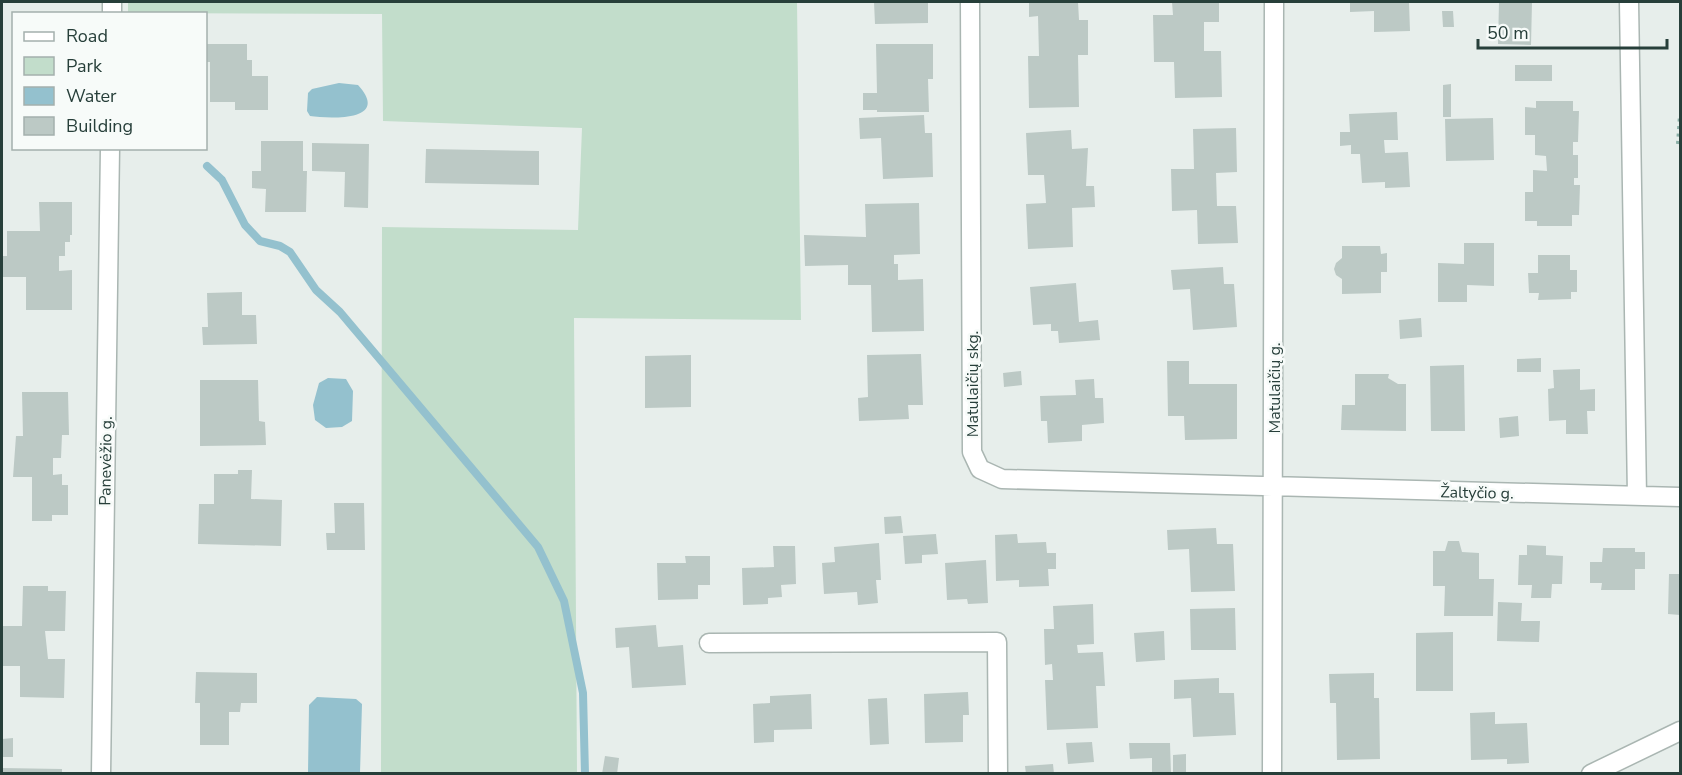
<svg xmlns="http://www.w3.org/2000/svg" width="1682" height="775" font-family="'Nunito Sans',sans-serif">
<rect width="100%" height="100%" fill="#e7eeeb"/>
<path fill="#c2ddcb" d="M128 2H797L801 320 574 318 577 773H381L382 227 578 230 582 128 383 121 382 14 128 13Z"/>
<path fill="#94c1ce" d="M339 83 358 85C391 121 331 119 310 116L307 111 308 93 312 89Z
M328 378 346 379 353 391 352 421 342 427 326 428 315 420 313 405 319 383Z
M317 697 356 699 362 704 360 773H308L309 705Z"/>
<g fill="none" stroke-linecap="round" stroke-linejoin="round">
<path stroke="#94c1ce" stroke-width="8" d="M207 166 222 180 245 225 260 241 280 246 290 252 316 290 340 312 538 547 564 601 583 693 585 774"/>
</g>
<path fill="#bcc9c5" d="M874 2H928V23L875 24Z
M1029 2H1078L1079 20H1088V55H1078L1079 107 1029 108 1028 56H1039L1038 16 1029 17Z
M1172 2H1219V22H1204V51H1221L1222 97 1175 98 1174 62H1154L1153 15H1173Z
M1350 2H1409L1410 31 1374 32V11L1350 12Z
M1499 2H1532L1531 45 1498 44Z
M1442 11H1453L1454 27H1443Z
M206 44H247V60H252V76H268V110H235V102H210V62H206Z
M876 44H933V79H928L929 112H877V110H863V93H877Z
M1515 65H1552V81H1515Z
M1451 84V117H1443V85Z
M1536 101H1573V111H1579L1578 142H1573V155H1578V178H1574V185H1580L1579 215H1572V226H1537V221H1525V192H1533V170L1547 171 1546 156 1535 155V135H1525V107L1536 108Z
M1397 112 1398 140H1384L1385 153 1408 152 1410 187 1385 188V182L1362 183 1360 154H1351V145L1340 146V132H1350L1349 114Z
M924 115 925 133H932L933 177 883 179 881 138 860 139 859 118Z
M1493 118 1494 160 1446 161 1445 119Z
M1236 128 1237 172 1216 173 1217 206H1236L1238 243 1198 244 1197 210 1172 211 1171 169H1194L1193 129Z
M1071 130 1072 149 1088 148 1086 186H1094L1095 207 1072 208 1073 247 1028 249 1026 204 1046 203 1044 175H1028L1026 133Z
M261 141H303V171H307L306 212H265L266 189 252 188V171H261Z
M312 143 369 144 368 208 344 207 345 172 312 171Z
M426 149 539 151V185L425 183Z
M39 202H72V235H70V242H65V256H59V271L72 270V310H26V277H2V256H7V231H40Z
M919 203 920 254 894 255V264H898V280L923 279 924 331 872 332 871 285H848V265L805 266 804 235 866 237 865 204Z
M1464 243H1494V286L1467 285V302H1438V263L1464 264Z
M1342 246H1380L1381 254 1387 253V272H1381V293L1342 294V279L1336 275 1334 269 1336 263 1342 258Z
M1538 255H1570V270H1577V292H1571V299L1538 300 1539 293H1529L1528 273H1538Z
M1223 267 1224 284H1234L1237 327 1193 330 1190 289 1173 290 1171 270Z
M1076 283 1079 322 1098 320 1100 340 1059 343 1058 331H1051V324L1033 325 1030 287Z
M242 292V315H256L257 344 203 345 202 327H208L207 293Z
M1421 318 1422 337 1400 339 1399 320Z
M921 354 923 405H908L909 419 859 421 858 398 868 397 867 355Z
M691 355V407L645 408V356Z
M1541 358V372H1517V359Z
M1167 361H1189V384H1237V439L1185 440 1184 416H1168Z
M1464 365 1465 431H1431L1430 366Z
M1580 369V390L1595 389V411H1587L1588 434H1566V420L1549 421 1548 389 1554 388 1553 370Z
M1021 371 1022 385 1004 387 1003 373Z
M1355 374H1389L1388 378 1398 384H1406V431L1341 430 1342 405H1355Z
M1094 379 1095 398H1103L1104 423 1082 425V441L1048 443 1047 421H1041L1040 396 1076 395 1075 380Z
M200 380H258L259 421 265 422 266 445 200 446Z
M22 392H68L69 435H62L61 458H53V475L62 474V485H68V515H52V521H32V477H13L16 436H23Z
M1518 416 1519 436 1500 438 1499 418Z
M238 470H252L251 499 282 500 281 546 198 544 199 504H214V474H238Z
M334 503H364L365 550H327L326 533H335Z
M901 516 903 533 885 534 884 517Z
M1216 528 1217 544H1233L1235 591 1191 592 1189 549 1168 550 1167 530Z
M936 534 938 554 922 555V563L905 564 903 536Z
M1017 534 1018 543 1046 542 1047 553H1056V569H1048L1049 586 1019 587V580L996 581 995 535Z
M1448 541H1459L1462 552 1479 553V579H1494L1493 616H1444L1445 586H1433V551H1445Z
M879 543 881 580H876L878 603 858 605 857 592 824 594 822 563 835 562 834 547Z
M1527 545 1546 546V555L1563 556 1562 584H1552L1551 598H1531L1532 585H1518L1519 555H1527Z
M773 546H795L796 584 781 585 782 597 768 598V604L743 605 742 568 774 567Z
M1603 548H1635V552H1645V569H1635V590H1601L1602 583H1590V562H1602Z
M685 556H710V585H698V599L658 600 657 563H686Z
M986 560 988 603 968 604 967 599 947 600 945 563Z
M1669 574H1680V615L1668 614Z
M23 586H48V591H66L65 631H45L48 659H65L64 698 20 697V666H2V626H22Z
M1498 602 1522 603 1521 621H1540L1539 642 1497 641Z
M1093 604 1094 644 1077 645 1078 653 1103 652 1105 686H1096L1098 728 1047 730 1045 680H1053L1052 664 1045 665 1044 629H1054L1053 606Z
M1235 608 1236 650H1191L1190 609Z
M656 625 658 647 683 645 686 685 632 688 629 647 616 648 615 628Z
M1164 631 1165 660 1136 662 1134 633Z
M1453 632V691H1416V633Z
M196 672 257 673V703H241L240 712H229V745H200V703H195Z
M1374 673V698H1379L1380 759 1337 760 1336 703H1330L1329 674Z
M1219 678V693H1234L1236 735 1193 737 1191 698 1174 699V680Z
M968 692 969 715H963V742L925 743 924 694Z
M811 694 812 729 774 730V742L754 743 753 704 770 703V696Z
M887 698 889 744 870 745 868 699Z
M1495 712V724L1527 723 1529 763 1507 764V759L1471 760 1470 713Z
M13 738V757H2V739Z
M1092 742 1094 762 1068 764 1066 743Z
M1129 743H1170L1171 774H1152V758L1130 759Z
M1186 754V774H1173V755Z
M605 756 619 758 617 774H602Z
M1053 764 1054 774H1026L1025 766Z
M2 768 62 769V774H2Z"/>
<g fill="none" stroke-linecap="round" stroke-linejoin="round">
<defs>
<path id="minor" d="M970 2 972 452 980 469 1002 479 1680 497
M1629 2 1637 496
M112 14V2
M709 643 997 642 998 774
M101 774 110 148
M1272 774 1274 2
M1591 774 1680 731"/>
</defs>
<use href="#minor" stroke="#aab6b2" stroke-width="21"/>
<path stroke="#8aafa6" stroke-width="4" stroke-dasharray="3 4.5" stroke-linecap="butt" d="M1678 144 1680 115"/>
<use href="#minor" stroke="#fff" stroke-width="18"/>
</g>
<g text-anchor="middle" stroke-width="5" stroke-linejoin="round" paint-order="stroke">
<g font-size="16" fill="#273f3a" stroke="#f7fbf9">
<text transform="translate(972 384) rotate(-90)" y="6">Matulaičių skg.</text>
<text transform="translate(1274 388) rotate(-90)" y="6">Matulaičių g.</text>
<text transform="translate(105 461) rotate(-89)" y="6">Panevėžio g.</text>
<text transform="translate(1477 492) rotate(1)" y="6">Žaltyčio g.</text>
</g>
</g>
<rect width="1682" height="775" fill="none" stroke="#273f3a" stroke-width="6"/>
<rect x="12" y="12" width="195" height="138" fill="#f7fbf9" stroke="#a4b0ad" stroke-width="1.5"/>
<rect x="24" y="32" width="30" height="9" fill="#ffffff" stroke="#a4b0ad" stroke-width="1.5"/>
<text x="66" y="42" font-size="18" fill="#273f3a">Road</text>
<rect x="24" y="57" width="30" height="18" fill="#c2ddcb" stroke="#a4b0ad" stroke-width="1.5"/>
<text x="66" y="72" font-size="18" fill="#273f3a">Park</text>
<rect x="24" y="87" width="30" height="18" fill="#94c1ce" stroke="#a4b0ad" stroke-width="1.5"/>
<text x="66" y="102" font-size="18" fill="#273f3a">Water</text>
<rect x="24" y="117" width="30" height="18" fill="#bcc9c5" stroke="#a4b0ad" stroke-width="1.5"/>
<text x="66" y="132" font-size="18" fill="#273f3a">Building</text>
<path d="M1478 39v9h189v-9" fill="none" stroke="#273f3a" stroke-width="3"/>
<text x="1487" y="39" font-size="18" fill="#273f3a" stroke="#f7fbf9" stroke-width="4.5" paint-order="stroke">50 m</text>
</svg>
